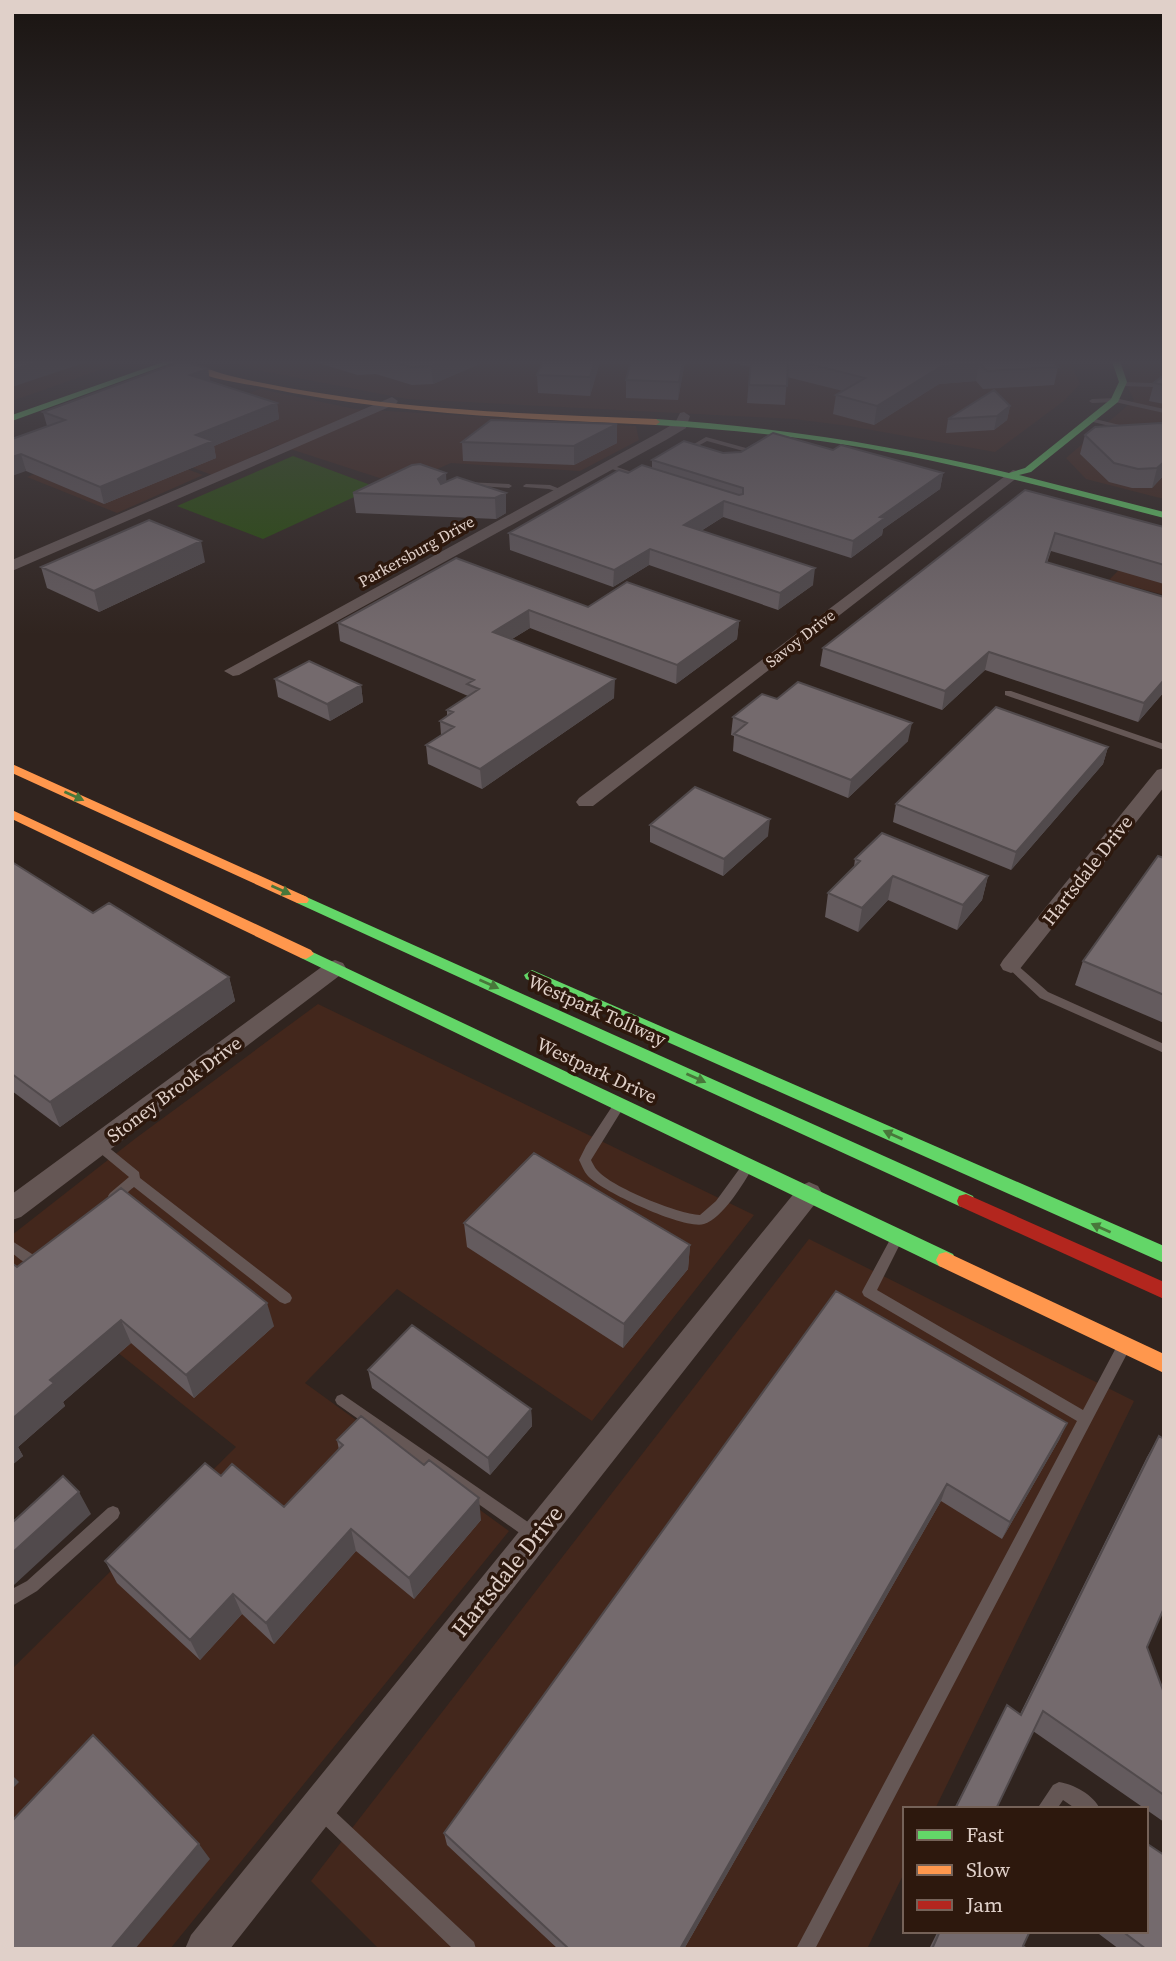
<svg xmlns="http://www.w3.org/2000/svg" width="1176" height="1961" font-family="'Source Serif 4',serif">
<rect width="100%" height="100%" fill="#30241f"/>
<path fill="#43271c" d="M12 361H125L12 401Z
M226 361H1070L1080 384 1065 400 995 452 849 426 794 419 407 399 257 370Z
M1125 361H1164V499L1086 479 1066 458 1134 400 1128 388 1131 370Z
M260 389 355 409 636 426 639 440 580 471 451 463 401 485 278 445 212 475 120 440Z
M113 442 203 475 117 513 27 477Z
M1164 524V595L1109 580Z
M318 1004 754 1215 592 1421 397 1289 305 1383 509 1531 170 1949H12V1669L236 1447 12 1268V1235L136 1138Z
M809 1239 1134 1401 935 1809H905V1871L867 1949H379L311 1881Z"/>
<path fill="#284e0b" d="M293 456 376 487 263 539 177 506Z"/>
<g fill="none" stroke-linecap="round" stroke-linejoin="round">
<path fill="#655755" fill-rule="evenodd" d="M1164 374V379L1153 387 1123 386 1120 384 1123 382 1152 383Z
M1115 398 1164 409V413L1115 402 1092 403 1089 401 1092 399Z
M1091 418 1132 428 1133 429 1130 431 1089 421 1088 420Z
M706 437 746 448 755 443 760 444 747 452 707 441 687 452 682 451Z
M608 464 644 476 645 477 642 479 606 467 605 466Z
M466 482 509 484 512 486 509 488 464 485 463 484Z
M526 484 550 485 565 491 562 493 549 489 524 487 523 486Z
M1005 691H1011L1164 744V750L1005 695Z
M1011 962 1015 963 1048 992 1164 1044V1053L1040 998 1007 967 1006 965Z
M619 1101 623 1102 625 1105 591 1160C592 1162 595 1168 597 1170 611 1187 678 1214 700 1215L716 1201 743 1164 747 1162 751 1164 753 1167C744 1183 722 1219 704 1224 685 1230 606 1193 590 1178 585 1174 582 1166 579 1160L586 1146 615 1102Z
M98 1140 102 1142 139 1172 140 1178 290 1294 292 1298 290 1302 285 1304 280 1302 134 1187C127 1192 119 1203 110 1199L108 1196 110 1193 129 1177 94 1148 92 1145 94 1142Z
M897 1233 901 1234 903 1238 877 1290 1083 1410 1118 1344 1123 1342 1128 1344 1130 1348 815 1949H796L1077 1421 864 1296 862 1292 864 1288 893 1234Z
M12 1241 32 1254 39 1253 44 1254 45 1258 44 1262C27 1267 25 1263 12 1253Z
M342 1394 538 1529 541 1534 538 1539 533 1541 528 1539 337 1404 335 1400 337 1396Z
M113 1506 118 1508 120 1513 118 1518 37 1591 12 1606V1589L27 1581 108 1508Z
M1059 1782C1073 1784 1094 1795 1100 1809H1076L1063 1800 1057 1809H1037L1053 1785Z
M323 1803 329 1806 474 1942 476 1949H453L317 1818 314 1812 317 1806Z"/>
<path fill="#655755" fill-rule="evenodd" d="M392 397 398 401 396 404 12 571V560Z
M684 412 690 416 686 428 666 440 239 675 233 676 224 671 656 434 675 423 680 413Z
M1013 470 1018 471V477L593 806H579L576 802 579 798Z
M1164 768V787L1019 970 1011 973 1003 970 1000 965 1003 960 1157 770Z
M335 960 343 963 346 968 343 973 21 1217 12 1220V1194L327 963Z
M809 1182 818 1186 822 1193 818 1200 230 1949H185L191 1935 800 1186Z"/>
<path fill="#63d668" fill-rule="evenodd" d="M166 361H177L12 421V415Z
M1112 361H1120L1127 382 1118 402 1031 472 1019 475 1164 512V518C1059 491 954 462 847 445 783 435 720 429 656 425L652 422 656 419C776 427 892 445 1009 473L1025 468 1111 399 1119 382Z
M302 895 973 1196 975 1201 973 1206 966 1208 959 1206 297 903 295 900 297 897Z
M306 949 953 1254 956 1260 953 1266 946 1268 939 1266 301 958 298 954 301 950Z
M532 970 1164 1246V1263L526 979 524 975Z"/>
<path fill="#ff974d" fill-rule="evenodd" d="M176 361C193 360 210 371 227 375 259 383 293 389 326 394 435 412 546 414 656 419L660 422 656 425C524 419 392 414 262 387 235 382 199 378 176 361Z
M12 764 307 897 309 900 307 903H297L12 773Z
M12 810 311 950 314 954 306 959 301 958 12 819Z
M946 1252 1164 1354V1373L939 1266 936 1260 939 1254Z"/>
<path fill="#b3261e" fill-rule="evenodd" d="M966 1194 1164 1282V1299L959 1206 957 1201 959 1196Z"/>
</g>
<path fill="#645b5e" d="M311 361H477V365L433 384 412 385 376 374 358 375Z
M600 361 590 396 538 393 537 375Z
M631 361H685L678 400 626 398V380Z
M726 361H1051L1058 367 1054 385 983 389 976 381 939 384 874 425 833 414 836 395 843 391 787 377 785 405 747 403 750 367Z
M208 369 210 381 277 403 279 419 214 446 216 458 104 504 26 471 12 439 47 426 43 412Z
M1164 375V404L1149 401 1154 383Z
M1010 406 1007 420 994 430 946 433 948 419Z
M1164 424V475L1152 488H1132L1109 482 1080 454 1085 435Z
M462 442 617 443 574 465 463 461Z
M833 450 943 473 940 489 883 529 882 535 851 558 723 517 701 531 813 585 778 610 649 565 613 587 510 550 509 533 628 473 652 468V460L723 453Z
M446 482 506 493V513L496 519 356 513 353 493Z
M1025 490 1164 527V584L1051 551 1047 563 1164 597V692L1138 722 985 670 942 710 820 666 823 648Z
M456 558 588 607 739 621 737 639 676 684 530 628 512 639 614 698 482 789 428 764 426 745 441 735 440 721 447 716V710L468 696 340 641 338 623Z
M205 562 99 612 47 588 41 567Z
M275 679 361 685 363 702 330 721 278 697Z
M777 699 908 741 848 798 733 751 734 736 731 735 733 717Z
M1108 747 1103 764 1011 870 893 822 896 804Z
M650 825 768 836 723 876 650 842Z
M1164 858V1023L1075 985 1083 961Z
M855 859 988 876 982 900 957 930 888 900 858 932 825 917 828 893 854 867Z
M12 862 93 913 229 977 235 1001 60 1127 12 1091Z
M464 1223 690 1245 688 1269 623 1348 467 1247Z
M12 1263 17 1267 274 1326 194 1398 131 1343 63 1402 65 1406 18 1447 23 1456 12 1465Z
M836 1291 1067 1423 1059 1440 1002 1539 941 1501 684 1949H558L447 1845 444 1833Z
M368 1370 531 1409 532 1426 490 1475 372 1388Z
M1159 1436 1147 1647 1164 1693V1822L1033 1731 996 1809H954L1007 1705 1020 1714 1147 1457Z
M337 1440 481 1520 414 1599 356 1551 274 1644 242 1614 200 1660 117 1583 105 1561 221 1476 284 1507 339 1450Z
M938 1931H1030L1023 1946 1027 1949H929Z
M1095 1931H1146L1164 1949H1119Z"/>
<path fill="#514a4c" d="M42 361H90L12 387V370Z
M444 361H477V365L433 384 431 366Z
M595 361H600L590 396V377Z
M683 361H685L678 400 679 382Z
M979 363 976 381 939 384 874 425 877 406 942 366Z
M208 369 210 384 190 375Z
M277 403 279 419 214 446 216 458 104 504 100 487 196 435Z
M1010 406 1007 420 994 430 997 416Z
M617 424V443L574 465V446Z
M21 454 26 471 12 476V457Z
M1164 462V475L1152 488 1157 468Z
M446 473 447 493 438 479Z
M943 473 940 489 883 529 882 535 851 558 853 541 880 517Z
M506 493V513L496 519 495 498Z
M724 501 723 517 683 542 684 525Z
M201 541 205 562 99 612 94 591Z
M650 549 649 565 613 587 614 570Z
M815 568 813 585 778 610 780 593Z
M529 610 530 628 494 650 493 632Z
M739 621 737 639 676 684 677 665Z
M989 652 985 670 942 710 945 691Z
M615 679 614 698 482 789 480 769Z
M1164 680V692L1138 722 1144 703Z
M361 685 363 702 330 721 327 704Z
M912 723 908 741 848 798 851 780Z
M1108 747 1103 764 1011 870 1016 852Z
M770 819 768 836 723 876 724 859Z
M893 876 888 900 858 932 862 908Z
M988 876 982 900 957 930 963 905Z
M229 977 235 1001 60 1127 50 1102Z
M690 1245 688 1269 623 1348 624 1324Z
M267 1303 274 1326 194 1398 186 1375Z
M121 1320 131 1343 63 1402 65 1406 18 1447 23 1456 12 1465V1419L50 1380Z
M531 1409 532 1426 490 1475 488 1458Z
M1067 1423 1059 1440 1002 1539 1010 1522Z
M947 1484 941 1501 684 1949H680Z
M79 1492 91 1514 14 1585 12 1582V1553Z
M479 1498 481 1520 414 1599 409 1578Z
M351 1529 356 1551 274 1644 266 1623Z
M233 1594 242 1614 200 1660 190 1640Z
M12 1775 19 1782 12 1789Z
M199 1844 210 1859 135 1949H111Z"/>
<path fill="#746a6d" stroke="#514a4c" stroke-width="2" d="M12 361H42L12 370Z
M182 361 208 369 190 375 277 403 196 435 213 441 100 487 21 454 12 457V439L65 420 43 412Z
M389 361H444L431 366 411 367Z
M543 361H595L590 377 537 375Z
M631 361H683L679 382 626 380Z
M751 361H788L787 386 749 385Z
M798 361H1051L1058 367 987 371 979 363 942 366 877 406 836 395 865 378Z
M1164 375V385L1154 383Z
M994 390 1010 406 997 416 948 419Z
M491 420 617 424 574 446 462 442Z
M1161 423 1164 424V462L1157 468 1138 469 1114 463 1085 435 1095 427Z
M773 433 833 450 841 445 943 473 880 517 885 518 853 541 724 501 684 525 815 568 780 593 650 549 614 570 509 533 619 470 628 473 642 465 739 495 743 494V488L652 460 684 441 723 453 741 452Z
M420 464 446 473 438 479 441 484 457 477 506 493 495 498 353 493 412 465Z
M1025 490 1164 527V565L1055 533 1046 562 1164 597V680L1144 703 989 652 945 691 823 648Z
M149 520 201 541 94 591 41 567Z
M456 558 588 607 627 582 739 621 677 665 529 610 493 632 615 679 480 769 426 745 454 727 440 721 453 712 447 710 479 689 467 684 474 680 338 623Z
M309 661 361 685 327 704 275 679Z
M798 682 912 723 851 780 734 734 747 723 733 717 762 694 777 699Z
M996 707 1108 747 1016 852 896 804Z
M695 787 770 819 724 859 650 825Z
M882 833 988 876 963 905 893 876 862 908 828 893 860 861 855 859Z
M1158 856 1164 858V995L1083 961Z
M12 862 93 913 109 903 229 977 50 1102 12 1074Z
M534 1153 690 1245 624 1324 464 1223Z
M121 1188 267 1303 186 1375 121 1320 50 1380 54 1383 12 1419V1263L17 1267Z
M836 1291 1067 1423 1010 1522 947 1484 680 1949H569L444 1833Z
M412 1325 531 1409 488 1458 368 1370Z
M361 1416 424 1465 429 1460 479 1498 409 1578 351 1529 266 1623 233 1594 190 1640 105 1561 205 1463 221 1476 232 1464 284 1507 343 1445 337 1440Z
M1159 1436 1164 1439V1608L1147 1647 1164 1693V1795L1043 1711 996 1809H955L1007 1705 1021 1715Z
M63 1476 79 1492 12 1553V1520L14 1521Z
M93 1735 199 1844 111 1949H12V1821Z
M1146 1843 1164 1855V1949H1146L1122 1931H1146Z
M940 1931H1030L1023 1946 1027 1949H932Z"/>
<defs><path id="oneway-solid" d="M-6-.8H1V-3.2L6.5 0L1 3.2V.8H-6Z" transform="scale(1.75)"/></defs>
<g fill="#48773a">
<use href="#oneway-solid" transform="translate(74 796) rotate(24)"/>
<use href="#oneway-solid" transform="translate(281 890) rotate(24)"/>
<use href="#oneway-solid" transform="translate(489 984) rotate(24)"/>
<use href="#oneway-solid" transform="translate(696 1078) rotate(24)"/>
<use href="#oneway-solid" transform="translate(893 1135) rotate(-156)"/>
<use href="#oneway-solid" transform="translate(1101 1228) rotate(-156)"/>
</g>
<linearGradient id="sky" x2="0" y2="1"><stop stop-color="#1a1411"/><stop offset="0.57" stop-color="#48454d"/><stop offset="1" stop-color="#48454d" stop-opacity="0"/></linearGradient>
<rect width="1176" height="635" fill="url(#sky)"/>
<g text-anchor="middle" stroke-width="7" stroke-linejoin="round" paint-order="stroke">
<g font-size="16" fill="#e0d0c9" stroke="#2d180d">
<text transform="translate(416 551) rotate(-29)" y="6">Parkersburg Drive</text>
<text transform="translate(800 638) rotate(-38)" y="6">Savoy Drive</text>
</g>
<g font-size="19" fill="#e0d0c9" stroke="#2d180d">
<text transform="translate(1087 870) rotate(-52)" y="7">Hartsdale Drive</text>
<text transform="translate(597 1010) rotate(24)" y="7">Westpark Tollway</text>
<text transform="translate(597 1070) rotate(25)" y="7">Westpark Drive</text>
<text transform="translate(174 1089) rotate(-37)" y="7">Stoney Brook Drive</text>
</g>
<g font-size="23" fill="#e0d0c9" stroke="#2d180d">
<text transform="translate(507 1571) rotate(-51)" y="8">Hartsdale Drive</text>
</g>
</g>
<rect width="1176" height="1961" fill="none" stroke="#e0d0c9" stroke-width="28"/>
<rect x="903" y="1807" width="245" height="126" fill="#2d180d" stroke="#756258" stroke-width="2"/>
<rect x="917" y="1830" width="35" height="10" fill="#63d668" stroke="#756258" stroke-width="2"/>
<text x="966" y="1842" font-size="21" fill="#e0d0c9">Fast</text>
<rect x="917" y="1865" width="35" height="10" fill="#ff974d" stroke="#756258" stroke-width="2"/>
<text x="966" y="1877" font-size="21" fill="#e0d0c9">Slow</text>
<rect x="917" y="1900" width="35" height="10" fill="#b3261e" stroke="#756258" stroke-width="2"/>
<text x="966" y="1912" font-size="21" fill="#e0d0c9">Jam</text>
</svg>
